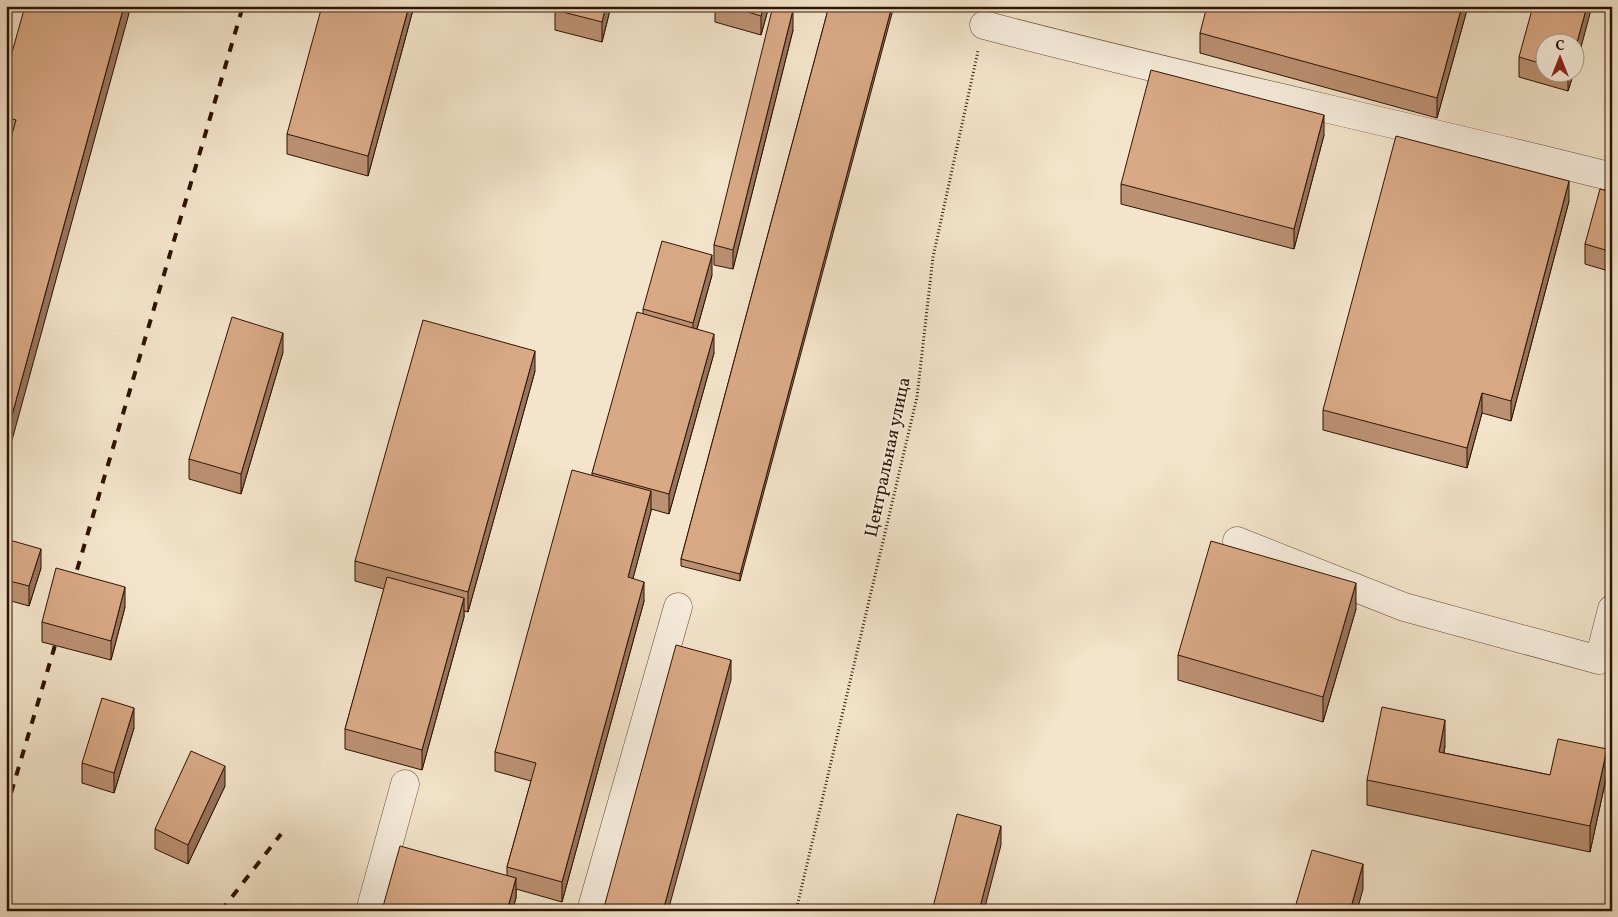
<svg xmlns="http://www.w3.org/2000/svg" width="1618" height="917" font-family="Vollkorn,serif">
<rect width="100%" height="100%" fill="#f3e4cb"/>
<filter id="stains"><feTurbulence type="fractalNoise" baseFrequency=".004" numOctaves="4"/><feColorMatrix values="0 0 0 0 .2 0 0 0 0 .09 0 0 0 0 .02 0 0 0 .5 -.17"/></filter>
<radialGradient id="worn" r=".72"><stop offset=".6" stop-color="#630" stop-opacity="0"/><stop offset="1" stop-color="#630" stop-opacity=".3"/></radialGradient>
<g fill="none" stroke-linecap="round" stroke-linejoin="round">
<defs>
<path id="minor" d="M984 25C1192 80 1403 124 1612 177
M1237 541 1404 607 1599 660 1612 609
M370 911 405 784
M591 911 678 607"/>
</defs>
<use href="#minor" stroke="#604735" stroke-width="29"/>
<path stroke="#2f1303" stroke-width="3" stroke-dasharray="1 2.5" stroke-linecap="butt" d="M796 911 917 397 933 257 978 51"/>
<use href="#minor" stroke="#f7eddd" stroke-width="28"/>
<path stroke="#2f1303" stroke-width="4" stroke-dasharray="9 9" stroke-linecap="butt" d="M72 587 243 6
M6 810 59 632
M221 911 281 834"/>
</g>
<path fill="#bb9173" stroke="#2f1303" d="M131 6 10 144 6 143V74Z
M414 6 368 176 287 154V134Z
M556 6H611L602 42 555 30V10Z
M715 6H769L761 35 715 22Z
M829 6 740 581 681 566V559Z
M1468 6 1437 118 1200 53V33Z
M793 30 733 269 714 265V245Z
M1546 42V72H1574L1568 91 1519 77V57Z
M1324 135 1294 249 1121 204V184Z
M1612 192V272L1585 264V244Z
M1569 201 1511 421 1482 413 1467 468 1323 430V410Z
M712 275 697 329 714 353 669 514 651 509V511L633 578 644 601 562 902 516 889V898L512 911H382L507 876V867L531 781 495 771V752L592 475V473L643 314V309Z
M283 352 241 494 189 479V459Z
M535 371 468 612 464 611V617L422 770 345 749V729L384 589 355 581V561Z
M6 539 41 568 29 606 11 601V625L6 643Z
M125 607 111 660 42 642V622Z
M1356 609 1323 722 1178 680V655Z
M134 728 114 793 82 783V763Z
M1445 746 1444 753 1550 775 1607 774 1590 852 1367 805V780Z
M225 786 188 864 155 849V829Z"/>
<path fill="#98765e" stroke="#2f1303" d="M124 6H131L6 462V437Z
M409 6H414L368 176V156Z
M606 6H611L602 42V22Z
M764 6H769L761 35V16Z
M892 6H894L740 581V574Z
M1462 6H1468L1437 118V98Z
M1587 6H1592L1576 66V46Z
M793 10V30L733 269V250Z
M1568 72H1574L1568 91Z
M1324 115V135L1294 249V229Z
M1569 181V201L1511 421V401Z
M712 255V275L693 343V323Z
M283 333V352L241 494V474Z
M714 334V353L669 514V494Z
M535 351V371L468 612V592Z
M1482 393V413L1467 468V448Z
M651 491V511L628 597V577Z
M41 549V568L29 606V586Z
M644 582V601L562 902V882Z
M1356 583V609L1323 722V697Z
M125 587V607L111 660V641Z
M464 598V617L422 770V750Z
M11 599V625L6 643V617Z
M731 660V680L668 911H663Z
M134 708V728L114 793V773Z
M1445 720V746L1439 777V752Z
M1607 749V774L1590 852V826Z
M225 766V786L188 864V845Z
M1001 826V845L984 911H979Z
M1363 864V889L1357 911H1350Z
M516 878V898L512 911H507Z"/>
<path fill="#d9a986" stroke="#2f1303" d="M25 6H124L6 437V156L16 120 6 117V74Z
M322 6H409L368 156 287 134Z
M556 6H606L602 22 555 10Z
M728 6H764L761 16Z
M773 6 793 10 733 250 714 245Z
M829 6H892L740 574 681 559Z
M1207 6H1462L1437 98 1200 33Z
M1533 6H1587L1576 46V42H1546V65L1519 57Z
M1151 70 1324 115 1294 229 1121 184Z
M1396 136 1569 181 1511 401 1482 393 1467 448 1323 410Z
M1600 189 1612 192V252L1585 244Z
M662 241 712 255 693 323 643 309Z
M637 312 714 334 669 494 592 473Z
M232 317 283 333 241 474 189 459Z
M423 320 535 351 468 592 355 561Z
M572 470 651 491 628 577 644 582 562 882 507 867 536 763 495 752Z
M6 539 41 549 29 586 6 580Z
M1211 541 1356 583 1323 697 1178 655Z
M56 568 125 587 111 641 42 622Z
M387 577 464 598 422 750 345 729Z
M6 598 11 599 6 617Z
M676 645 731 660 663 911H603Z
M102 698 134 708 114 773 82 763Z
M1382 707 1445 720 1439 752 1550 775 1558 739 1607 749 1590 826 1367 780Z
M191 751 225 766 188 845 155 829Z
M957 814 1001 826 979 911H932Z
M400 846 516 878 507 911 382 910Z
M1312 850 1363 864 1350 911H1294Z"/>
<g text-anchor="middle" stroke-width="4" stroke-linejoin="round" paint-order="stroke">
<g font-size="18" fill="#2f1303" stroke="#f7eddd">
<text transform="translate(887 457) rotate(-78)" y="6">Центральная улица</text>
</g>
</g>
<rect width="1618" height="917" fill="none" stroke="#f3e4cb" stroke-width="25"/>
<rect x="8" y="8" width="1603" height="902" fill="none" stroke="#2f1303" stroke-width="2.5"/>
<rect x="12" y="12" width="1593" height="892" fill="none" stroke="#2f1303"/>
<g transform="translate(1560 58)"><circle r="24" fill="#f7eddd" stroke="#a79686"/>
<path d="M0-4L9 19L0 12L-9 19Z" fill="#8f2418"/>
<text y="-8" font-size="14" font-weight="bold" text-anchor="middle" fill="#2f1303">С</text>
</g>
<rect width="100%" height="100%" filter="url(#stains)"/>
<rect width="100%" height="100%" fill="url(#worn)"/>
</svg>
